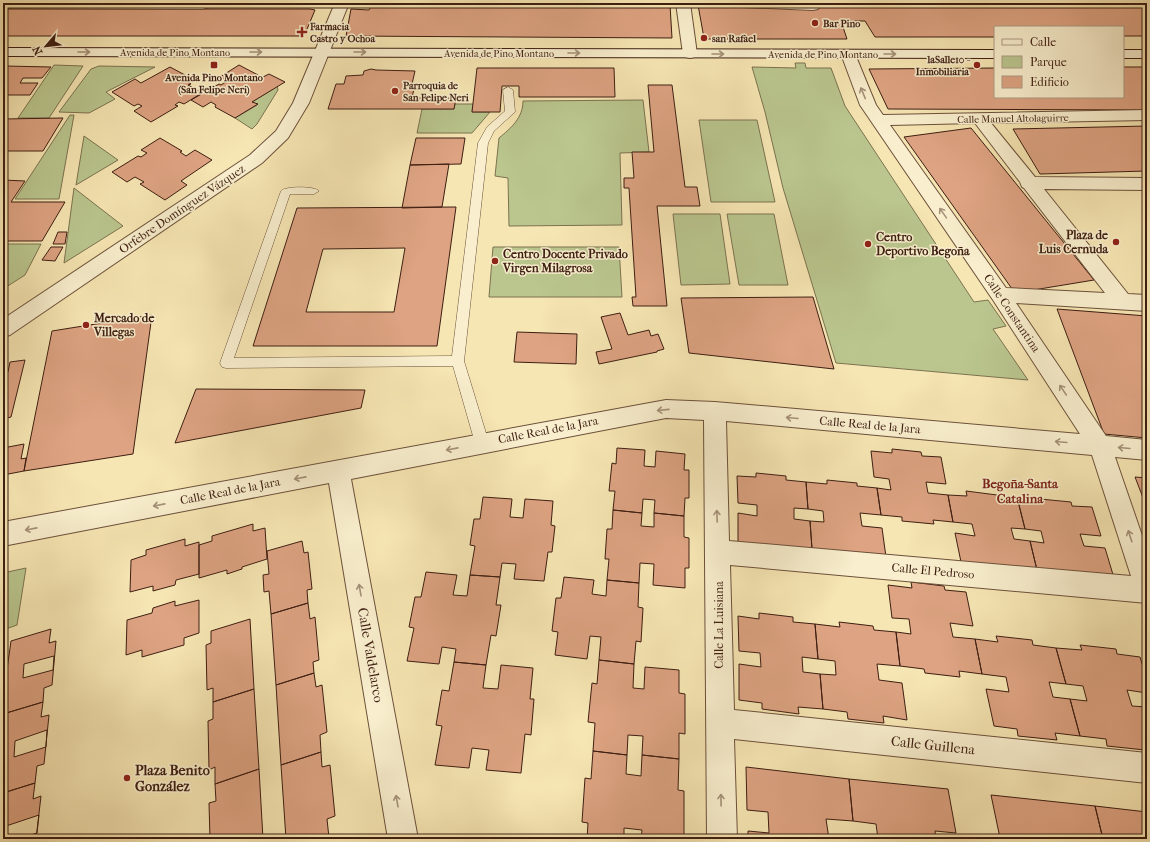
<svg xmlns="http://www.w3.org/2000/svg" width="1150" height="842" font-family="'IM FELL French Canon',serif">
<rect width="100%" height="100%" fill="#f6e6b3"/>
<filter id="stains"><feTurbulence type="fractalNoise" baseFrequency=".005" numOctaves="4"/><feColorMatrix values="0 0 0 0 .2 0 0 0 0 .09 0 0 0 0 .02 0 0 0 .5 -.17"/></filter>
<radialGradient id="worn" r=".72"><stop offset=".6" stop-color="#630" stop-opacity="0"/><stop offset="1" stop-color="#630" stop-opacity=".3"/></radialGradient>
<path fill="#bac68e" stroke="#7c7250" d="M795 63H805L806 68H831L845 106 974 302 988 300 1006 326 993 329 1028 380 836 363 783 188 765 112 752 67 796 68Z
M54 65 83 66 49 118H18Z
M99 66 155 67 106 92 115 99 89 113 59 112 91 69Z
M277 86 278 90 257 124 252 129 235 118 257 105 252 102Z
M643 100 649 152 620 153 622 225 509 226 508 178 495 176 499 138C511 128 523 118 523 101Z
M455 104H473L472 112H490L472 133H417L422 109H454Z
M70 115H74L59 199H15Z
M699 120H757L775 202H711Z
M84 136 118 160 76 185Z
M74 188 123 226 64 263Z
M673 214H720L730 284 681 285Z
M727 214H774L788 285H739Z
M3 244H41L25 275 3 289Z
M493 247H619L622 297H489Z
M26 568 17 625 3 630V573Z"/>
<path fill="#dda382" stroke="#3e1e12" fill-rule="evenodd" d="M811 3H1147V36H1123V27H995V37H875L865 21H841L847 39H707L704 38 698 5 813 6Z
M372 5H670L672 38 346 36 351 9 369 10Z
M3 9H310L315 10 305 34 299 36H3Z
M239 65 258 75 257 77 261 78 269 74 285 82 252 102 258 104 235 118 215 107 216 105 211 102 203 107 191 100 219 84 221 85 227 81 220 77Z
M3 66H5L51 67 42 78H23L20 83H38L30 95H3Z
M170 67 185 75 178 79 181 81 183 79 191 84 188 85 202 93 184 104 179 102 175 105 178 106 151 122 134 111 142 106 138 104 134 106 112 92 135 79 141 83Z
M1123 67H1147V110L888 109 869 69 995 68V97H1123Z
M477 68H614L615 97H519V86H502L500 112H472Z
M371 69 376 70 415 71 412 84H415L412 98H456L454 109H328L336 84H344L346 76 363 75 364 71Z
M648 85H672L685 187H697L700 206H657L667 306H633L632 297H636L629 188H624V178H634L632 152H654Z
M63 118 43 151H3V119Z
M1147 126V171L1040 174 1013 129Z
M971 128 1094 280 1015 293 904 137Z
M160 138 182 151 180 152 186 156 195 150 212 160 181 181 187 185 165 200 140 184 144 182 135 177 127 182 112 172 138 156 141 157 147 153 141 150Z
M416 138H465L461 164 410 165Z
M449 164 442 207 402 208 410 165Z
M3 180 25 181 11 202H65L42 241H3Z
M456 207 437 346H253L297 208ZM405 248 394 312H306L323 249Z
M58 232H67L65 244H53Z
M51 247H63L55 261 42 260Z
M813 297 834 369 689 353 681 298Z
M1057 309 1147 316V438L1104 434Z
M620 313 628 335 649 330 651 336 658 334 664 349 657 351V352L599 364 596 352 612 349 601 317Z
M152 315 133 454 24 471 52 331Z
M517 332 577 334 576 364 514 362Z
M25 360 11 417 3 419V373L8 372 10 362Z
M196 389 365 390 361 408 175 443Z
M24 444 21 459 26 458 24 471 3 475V448Z
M617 448 645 450 644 466 655 467 656 451 685 454 684 470H689V498H685L684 516 654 513 655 500 643 499 642 513 613 510 615 491H609L612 463 616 464Z
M892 449 921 452 922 456 941 457 946 484 926 482 928 493 948 495 953 522 933 520 934 524 902 521V517L881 515 877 488 891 490 889 479 874 477 871 451 892 453Z
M756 473 786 476V480L806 482 808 509 794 508V519L810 521 812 549H758V544L738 542V513L757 516V505L738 503 737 476 756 477Z
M1135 477 1147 478V508Z
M827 480 857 483V486L877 488 881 515 860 513 862 526 882 528 886 557 812 549 810 521 824 522 823 511 808 509 806 482 827 484Z
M966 491 997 495 998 499 1018 501 1025 529 1011 528 1014 539 1030 541 1037 570 961 562 955 533 975 536 972 524 953 522 948 495 967 496Z
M483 497 512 499 510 517 523 518 525 499 553 501 551 525 555 526 552 552H548L544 581 514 579 516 564 502 563 500 577 470 575 475 546 470 545 474 519H480Z
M1040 499 1071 502 1072 506 1092 507 1101 536 1080 534 1084 546 1105 548 1114 578 1037 570 1030 541 1044 543 1041 531 1025 529 1018 501 1041 503Z
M613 510 642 513 641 526 654 527V513L684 516V537L689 538V568H685V588L653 585 654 564 640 563 639 583 607 580 609 559H605L607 529H612Z
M253 524V531L265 528 267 559 242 567V569L227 574V570L199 578V545L212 541V536Z
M185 539V546L199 542V574L176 580 175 585 153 591V586L130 592 131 560 146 555V550Z
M302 541 304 553 308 552 312 589 307 590 308 603 271 614 269 591 264 592 263 575 269 574 267 551Z
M426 572 457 575 453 595 467 596 470 575 500 577 496 605H501L496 636 491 635 486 665 454 662 456 649 442 647 439 664 407 661 414 628 409 627 415 597H421Z
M564 577 594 580 592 594 606 596 607 580 639 583 638 607 643 608 641 642 636 641 634 664 599 660 601 637 590 636 587 659 555 655 558 632 552 631 556 598H561Z
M911 582 944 586 945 590 966 592 973 626 950 623 953 637 975 639 982 674 959 671 960 677 925 673 924 669 900 666 896 632 911 634 909 619 892 618 888 585 912 588Z
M199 600V633L184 638V645L142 657V650L126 655 127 620 152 613 153 608 175 601V606Z
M308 603 310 619 315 617 319 660 313 662 314 673 276 685 271 614Z
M759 613 793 617V622L815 624 818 659 802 657 803 672 820 674 823 709 798 707 799 714 762 709V703L739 700V664L761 667 760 653 739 651 738 616 759 619Z
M250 619 254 689 213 702V688L207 690 206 645 211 643V631Z
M839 622 873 626 874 630 896 632 900 666 877 664 879 680 902 683 907 720 883 716 884 723 848 719 847 712 823 709 820 674 836 675 835 661 818 659 815 624 840 627Z
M51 629 49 643 56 641 52 685 44 688 43 702 3 714V698L11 641Z
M996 636 1032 640 1033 645 1056 648 1066 684 1049 682 1053 697 1070 699 1080 736 1055 733 1057 740 1018 736 1017 729 994 726 986 689 1009 692 1006 677 982 674 975 639 998 642Z
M1080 645 1116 649 1117 654 1140 657 1147 680V693L1127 690 1132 706 1147 707V744L1143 743 1145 750 1107 746 1106 739 1080 736 1070 699 1087 701 1083 686 1066 684 1056 648 1082 650Z
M54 656 53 670 23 678 24 664Z
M599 660 634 664 633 688 644 689 645 667 679 670V693L685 694V734L679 733V759L642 755 643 736 628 735 627 755 593 751 595 723 588 722 592 683 597 684Z
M454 662 486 665 483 688 498 689 501 665 533 668 530 699H534L531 735 525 734 521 773 486 770 489 750 472 748 469 768 435 765 442 726 436 725 442 690 449 691Z
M314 673 316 687 322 685 327 732 320 735 321 752 281 765 276 685Z
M254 689 259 769 215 784V767L209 770 208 721 213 719V702Z
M43 702 41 717 49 715 44 764 37 766 35 783 3 793V714Z
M47 730 46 747 14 757 15 741Z
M593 751 627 755 626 774 641 776 642 755 679 759 678 790 684 791V836H679V839H641L642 830 624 828V839H587L588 823 582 822 585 778 591 779Z
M321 752 322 767 330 765 335 816 327 819 329 838 286 839 281 765Z
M746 767 849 779 853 821 826 819 829 839H748V831L769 833 768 812 747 810Z
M259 769 263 839H210L209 803 216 801 215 784Z
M849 779 948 789 956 833 935 831 936 839H878L876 824 853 821Z
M35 783 33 799 41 796 36 839H3V793Z
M991 795 1095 806 1103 839 1000 838Z
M1095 806 1147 812V839H1103Z
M39 815 37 833 18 839H4L6 826Z"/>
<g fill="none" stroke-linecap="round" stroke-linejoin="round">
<defs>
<path id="lane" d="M508 87 513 90 515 112 494 131 488 143 464 361 489 443 487 447 482 449 477 447 475 443 453 366 226 368 222 367 220 363 281 191C285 186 315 186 319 191L314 194H290L234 358 452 356 478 143 487 127 505 111 503 90Z"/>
<path id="street" d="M3 3H216L214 6 202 9 3 8Z
M309 3H328L326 6H311Z
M335 3H349L309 103 288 138 262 163 10 335 3 337V319L250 155 276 131 293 103Z
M676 3H690L697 54 695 57 690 58 685 57 683 54Z
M736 3H817L820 6 818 9 813 10 743 7 738 6Z
M848 50 853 51 855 54 876 105 883 115 1147 110V120L991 123 1035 177 1147 178V190L1044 189 1128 294 1147 295V311L1016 303 1106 436 1147 440V460L1115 457 1147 550V603L730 565 734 710 1147 753V783L734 739 737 839H707L704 420 666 418 351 479 418 839H388L329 483 3 546V522L666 400 715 402 1080 434 993 300 860 105 841 54 843 51ZM975 123 1020 182 1022 187 1024 188 1105 293 1006 288 890 125ZM726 421 1092 455 1131 576 729 541Z"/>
<path id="secondary" d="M3 48 995 50V58L3 56Z
M1123 50H1147V58H1123Z"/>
</defs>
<use href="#lane" stroke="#6c503a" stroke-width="1"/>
<use href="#street" stroke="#6c503a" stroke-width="2"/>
<use href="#secondary" stroke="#3e1e12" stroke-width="2"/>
<use href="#lane" fill="#f9efce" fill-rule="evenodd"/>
<use href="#street" fill="#f9efce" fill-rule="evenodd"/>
<use href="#secondary" fill="#f9efce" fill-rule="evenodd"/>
</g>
<defs><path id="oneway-shaft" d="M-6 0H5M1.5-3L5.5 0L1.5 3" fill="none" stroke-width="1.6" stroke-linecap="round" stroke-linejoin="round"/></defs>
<g stroke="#a59179">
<use href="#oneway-shaft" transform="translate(84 52)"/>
<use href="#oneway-shaft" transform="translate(256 52)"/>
<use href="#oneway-shaft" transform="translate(360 52)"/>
<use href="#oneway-shaft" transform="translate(574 53)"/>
<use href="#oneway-shaft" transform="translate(718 54)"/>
<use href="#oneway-shaft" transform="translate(890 54)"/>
<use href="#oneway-shaft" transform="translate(863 93) rotate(-112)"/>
<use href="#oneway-shaft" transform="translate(943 213) rotate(-125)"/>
<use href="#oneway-shaft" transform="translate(1063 390) rotate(-124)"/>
<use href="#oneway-shaft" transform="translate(663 410) rotate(174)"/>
<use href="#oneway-shaft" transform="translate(792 418) rotate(-175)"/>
<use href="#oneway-shaft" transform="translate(1061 442) rotate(-175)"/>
<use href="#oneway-shaft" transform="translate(1124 448) rotate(-175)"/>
<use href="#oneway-shaft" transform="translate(452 449) rotate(169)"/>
<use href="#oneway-shaft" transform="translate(300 478) rotate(169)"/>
<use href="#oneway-shaft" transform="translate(159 505) rotate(169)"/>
<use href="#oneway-shaft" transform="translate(717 516) rotate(-92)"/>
<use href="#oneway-shaft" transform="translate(31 529) rotate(169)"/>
<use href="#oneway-shaft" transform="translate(1130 536) rotate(-108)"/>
<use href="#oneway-shaft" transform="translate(360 590) rotate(-100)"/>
<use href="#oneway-shaft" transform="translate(721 800) rotate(-91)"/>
<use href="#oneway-shaft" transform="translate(397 801) rotate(-100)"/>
</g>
<g fill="#8f2418" stroke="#f9efce" stroke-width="1.5">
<circle cx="815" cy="23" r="4"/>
<path d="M300 26h4v4h4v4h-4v4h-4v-4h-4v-4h4z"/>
<circle cx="704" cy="38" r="4"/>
<rect x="210" y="61" width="8" height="8" rx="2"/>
<circle cx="977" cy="65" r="4"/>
<circle cx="395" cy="91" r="4"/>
<circle cx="1116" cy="242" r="4"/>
<circle cx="868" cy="244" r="4"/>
<circle cx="495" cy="261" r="4"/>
<circle cx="86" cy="325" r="4"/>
<circle cx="127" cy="778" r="4"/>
</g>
<g text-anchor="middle" stroke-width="3" stroke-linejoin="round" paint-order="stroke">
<g font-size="10" font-weight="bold" fill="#3e1e12" stroke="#f9efce" text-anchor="start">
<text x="823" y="27">Bar Pino</text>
<text x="310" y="30">Farmacia<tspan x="310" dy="12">Castro y Ochoa</tspan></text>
<text x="712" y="42">san Rafael</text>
<text x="969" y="63" text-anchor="end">laSalle10 -<tspan x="969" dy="12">Inmobiliaria</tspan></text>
<text x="214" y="81" text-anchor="middle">Avenida Pino Montano<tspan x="214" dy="12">(San Felipe Neri)</tspan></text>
<text x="403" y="89">Parroquia de<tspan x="403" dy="12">San Felipe Neri</tspan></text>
</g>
<g font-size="10" fill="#3e1e12" stroke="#f9efce">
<text x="175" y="56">Avenida de Pino Montano</text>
<text x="499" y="57">Avenida de Pino Montano</text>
<text x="823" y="58">Avenida de Pino Montano</text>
<text transform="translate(1013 118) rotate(-1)" y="4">Calle Manuel Altolaguirre</text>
</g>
<g font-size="12" fill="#3e1e12" stroke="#f9efce">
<text transform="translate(182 209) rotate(-34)" y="4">Orfebre Domínguez Vázquez</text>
<text transform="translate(1012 313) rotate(56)" y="4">Calle Constantina</text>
<text transform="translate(870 425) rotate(5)" y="4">Calle Real de la Jara</text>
<text transform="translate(548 430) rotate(-11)" y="4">Calle Real de la Jara</text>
<text transform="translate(230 491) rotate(-11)" y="4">Calle Real de la Jara</text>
<text transform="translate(933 571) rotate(5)" y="4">Calle El Pedroso</text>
<text transform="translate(719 625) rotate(-90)" y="4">Calle La Luisiana</text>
</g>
<g font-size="12" font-weight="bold" fill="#3e1e12" stroke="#f9efce" text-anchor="start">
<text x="1108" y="239" text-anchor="end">Plaza de<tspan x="1108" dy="14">Luis Cernuda</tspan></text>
<text x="876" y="241">Centro<tspan x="876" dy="14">Deportivo Begoña</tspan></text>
<text x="503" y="258">Centro Docente Privado<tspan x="503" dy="14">Virgen Milagrosa</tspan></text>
<text x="94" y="322">Mercado de<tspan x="94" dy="14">Villegas</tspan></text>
</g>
<g font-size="13" font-weight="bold" fill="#7a1f14" stroke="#f9efce">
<text x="1020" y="488">Begoña-Santa<tspan x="1020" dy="15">Catalina</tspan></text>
</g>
<g font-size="14" fill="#3e1e12" stroke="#f9efce">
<text transform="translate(371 655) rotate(80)" y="5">Calle Valdelarco</text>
<text transform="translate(933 745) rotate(6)" y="5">Calle Guillena</text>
</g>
<g font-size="14" font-weight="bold" fill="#3e1e12" stroke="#f9efce" text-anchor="start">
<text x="135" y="775">Plaza Benito<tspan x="135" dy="16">González</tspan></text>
</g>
</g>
<rect width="1150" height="842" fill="none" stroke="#f6e6b3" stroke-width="16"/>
<rect x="4" y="4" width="1142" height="834" fill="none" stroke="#3e1e12" stroke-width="2"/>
<rect x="8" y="8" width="1134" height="826" fill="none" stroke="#3e1e12"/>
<rect x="994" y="26" width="130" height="72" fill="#f9efce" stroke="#ae9b83"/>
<rect x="1002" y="39" width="20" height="6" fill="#f9efce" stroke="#ae9b83"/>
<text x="1030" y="46" font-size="12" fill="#3e1e12">Calle</text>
<rect x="1002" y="56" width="20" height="12" fill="#bac68e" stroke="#ae9b83"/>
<text x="1030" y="66" font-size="12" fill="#3e1e12">Parque</text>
<rect x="1002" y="76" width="20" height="12" fill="#dda382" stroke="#ae9b83"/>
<text x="1030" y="86" font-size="12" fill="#3e1e12">Edificio</text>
<g transform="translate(46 46) rotate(242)" stroke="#f9efce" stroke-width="3" paint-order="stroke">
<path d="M0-3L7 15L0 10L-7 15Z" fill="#3e1e12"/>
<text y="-6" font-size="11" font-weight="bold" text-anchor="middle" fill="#3e1e12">N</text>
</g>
<rect width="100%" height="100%" filter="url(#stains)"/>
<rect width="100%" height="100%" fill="url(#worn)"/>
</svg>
